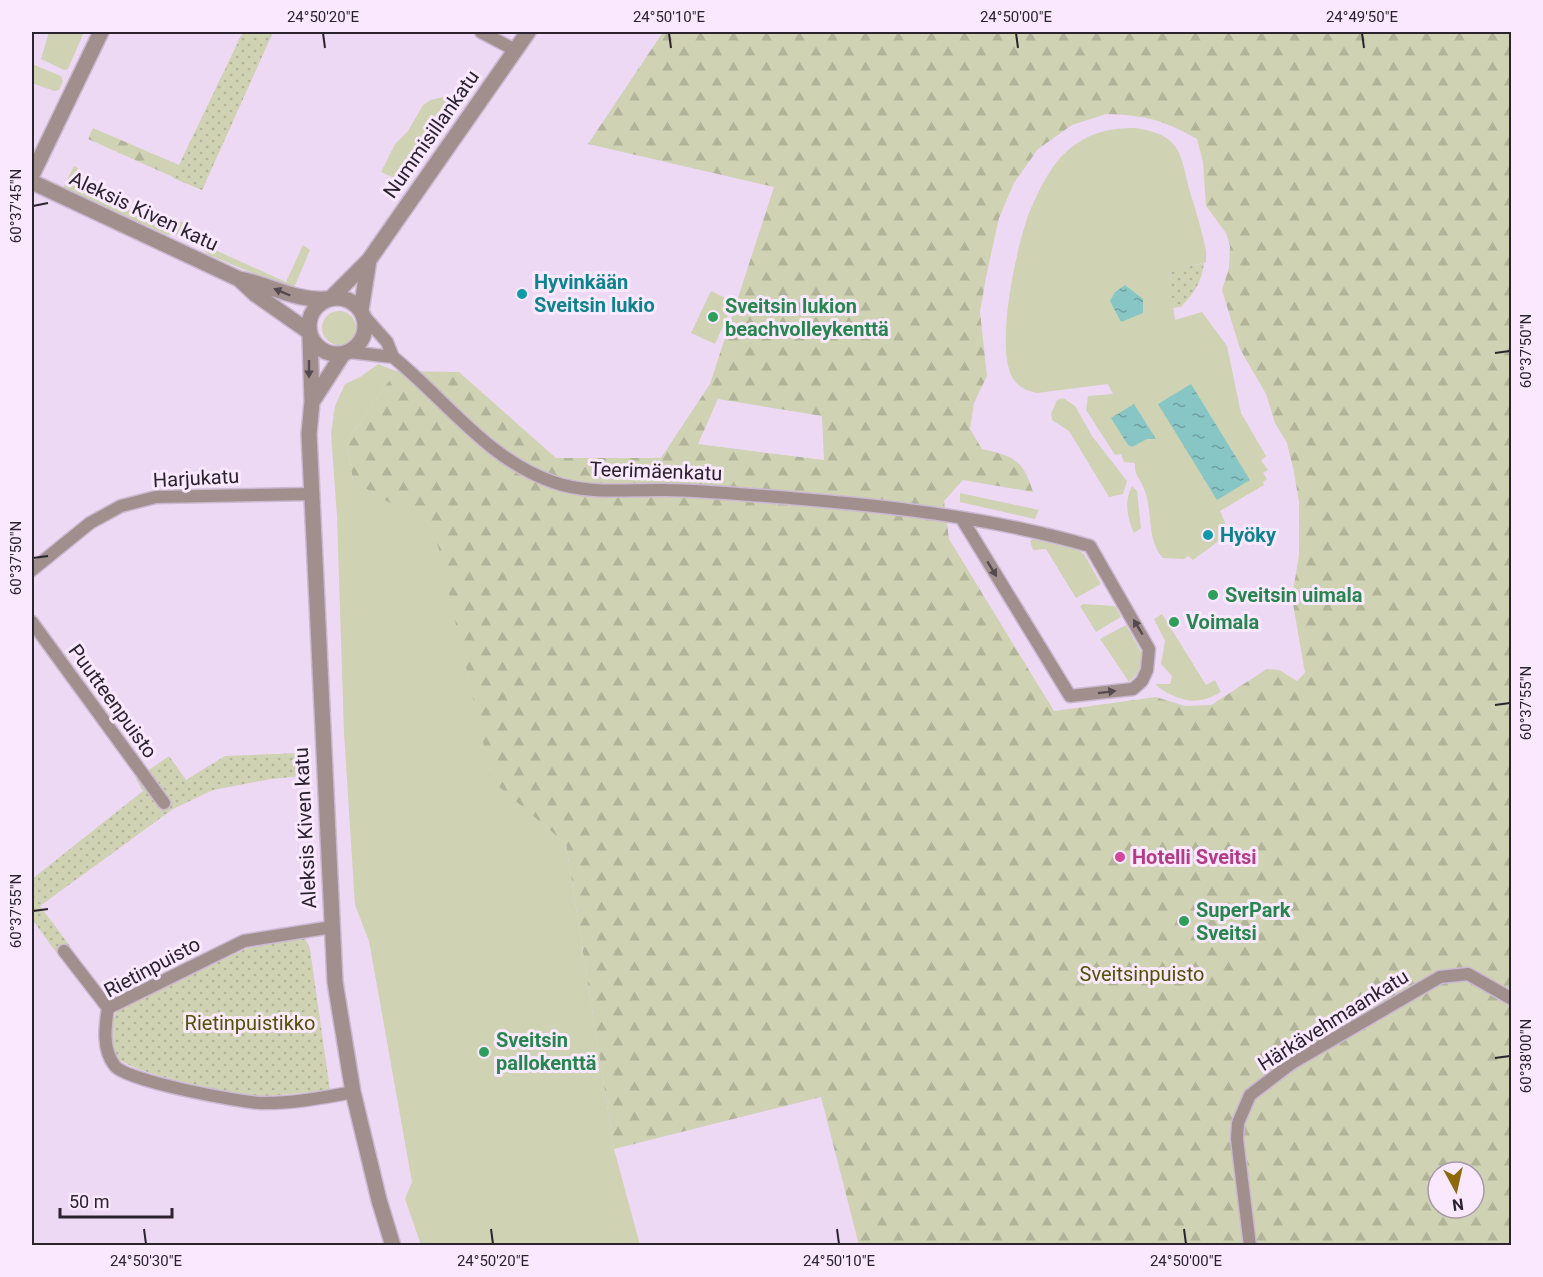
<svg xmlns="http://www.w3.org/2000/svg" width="1543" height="1277" font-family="Roboto,sans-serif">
<defs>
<pattern id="forest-firs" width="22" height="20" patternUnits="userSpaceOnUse" patternTransform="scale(1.5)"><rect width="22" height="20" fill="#cfd2b3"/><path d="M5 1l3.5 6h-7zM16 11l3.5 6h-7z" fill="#b2b49a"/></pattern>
<pattern id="park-dots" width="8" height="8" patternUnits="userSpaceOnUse" patternTransform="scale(1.5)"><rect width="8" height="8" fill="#cfd2b3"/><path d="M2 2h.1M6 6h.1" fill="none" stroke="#b2b49a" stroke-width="1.8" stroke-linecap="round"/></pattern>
<pattern id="water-ripples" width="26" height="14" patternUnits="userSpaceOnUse" patternTransform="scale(1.5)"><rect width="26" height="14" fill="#87c6c5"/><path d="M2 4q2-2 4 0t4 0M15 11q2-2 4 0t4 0" fill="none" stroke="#6fa0a0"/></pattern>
</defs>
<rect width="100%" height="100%" fill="#eed9f5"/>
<path fill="#cfd2b3" d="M49 32H84L68 69 64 70 41 59Z
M32 64 61 76 63 81 59 90 54 91 32 83Z
M447 96 464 98 401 181 381 172 395 144 408 131 423 105 431 100Z
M1135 128C1182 135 1180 153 1190 192 1196 211 1202 231 1206 251V262L1168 272 1175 320 1202 312 1227 346 1241 413 1266 456 1261 460 1268 470 1263 473 1267 479 1263 482 1264 485 1220 511 1228 529 1216 543 1193 560 1188 556 1184 559 1163 558C1145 537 1154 512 1144 489 1140 477 1134 476 1135 463L1124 462 1121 454 1115 455 1086 410 1088 396 1113 394 1108 384 1037 393C1028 391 1020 388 1014 380 993 352 1017 245 1029 213 1038 192 1050 166 1067 151 1088 133 1108 128 1135 128Z
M74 166 78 168 72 184 175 231 179 221 184 223 183 229 176 235H167L63 188Z
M205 232 208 233 204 245 286 282 303 245 310 250 293 290 207 254 198 240Z
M711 291 734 302 715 344 691 333Z
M322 328a17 17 0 1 1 34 0a17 17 0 1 1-34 0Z
M378 364 396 371 347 441 353 481 434 528 492 780 566 844 614 1149 640 1245H421L405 1199 412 1182 369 941 355 905 344 733 337 516 331 434 335 406 345 384 360 377Z
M1063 398 1075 406 1092 436 1127 481 1123 494 1109 497 1069 431 1052 420 1051 414 1057 400Z
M1132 486 1137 491 1141 528 1134 533C1127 517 1124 502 1132 486Z
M960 493 1039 510 1035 519 960 502Z
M1033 539 1078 550 1084 554 1101 584 1076 598 1046 549 1033 550 1030 541Z
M1083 604 1115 606 1121 617 1096 632 1080 606Z
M1162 614 1206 685 1215 680 1221 692C1198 706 1180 702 1158 687L1156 684H1170L1172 676 1161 664 1165 641 1154 619Z
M1126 625 1143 655 1138 673 1129 682 1100 639Z"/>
<path fill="url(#forest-firs)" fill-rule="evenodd" d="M243 32H273L202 190 88 139 93 128 179 165Z
M663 32H1511V1245H859L821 1097 614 1149 566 844 492 781 434 529 353 481 347 441 396 371 459 372 556 458H661L710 384 774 187 588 144ZM1106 114C1144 115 1164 120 1197 139L1203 162 1206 206 1226 233 1230 246 1229 268 1222 290 1240 349 1266 394 1275 423 1287 443 1294 472 1299 502V555L1292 598 1305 673 1297 681 1279 670 1267 669 1211 705 1185 706 1156 697 1054 711 949 539 944 501 963 480 1033 492C1023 460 1014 456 982 449L970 429 974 403 987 376 980 312 987 272 999 218 1014 183 1038 149 1072 125ZM718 399 822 416 824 460 698 444ZM1438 1172H1474V1208H1438Z"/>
<path fill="url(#park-dots)" d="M243 32H273L202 190 173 178Z
M1204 263C1202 282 1194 293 1181 307L1172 308 1168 271Z
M301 753 302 776 271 779 213 790 173 809 40 906 70 946 58 955 32 919V879L143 791 136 779 169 756 186 780 225 756Z
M305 938 310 949 330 1090 261 1097 242 1095C219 1089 124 1073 114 1054 107 1039 112 1023 118 1008L248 948Z"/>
<path fill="url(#water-ripples)" d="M1125 285 1143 299V313L1121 322 1110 301 1115 292Z
M1191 384 1250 480 1217 500 1158 404Z
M1134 404 1156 439H1147L1132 447 1128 445 1111 418Z"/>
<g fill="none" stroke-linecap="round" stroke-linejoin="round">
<defs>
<path id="minor" d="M481 32 515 50
M364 316 387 342 393 357C445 399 488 460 553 482 589 495 629 489 666 490 686 490 706 492 725 493 847 502 973 512 1090 546L1149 649 1147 670 1142 681 1133 689 1070 696 962 519
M349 352 393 357
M32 570 90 523 121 506 156 497 312 494
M32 622 164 803
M332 927 244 941 108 1008C105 1027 102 1050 115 1066 127 1081 238 1102 261 1103 287 1104 328 1097 353 1092
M64 951 108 1008
M1250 1246 1237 1139 1238 1123 1250 1095 1292 1063 1440 977 1468 974 1512 999"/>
<path id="tertiary" d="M32 175 101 32
M32 182 239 279 255 294 308 331
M239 279C269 284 294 301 326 299
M332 297 369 260 528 32
M309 326a28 28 0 1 1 56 0a28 28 0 1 1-56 0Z
M361 310 369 260
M310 337 312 402 309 434 335 982 353 1092 379 1200 393 1246
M312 402 343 354"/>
</defs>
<use href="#minor" stroke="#cbb8d1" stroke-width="15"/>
<use href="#tertiary" stroke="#cbb8d1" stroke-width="18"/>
<use href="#minor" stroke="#a08f8d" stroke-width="12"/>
<use href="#tertiary" stroke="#a08f8d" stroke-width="15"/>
</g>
<defs><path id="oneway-solid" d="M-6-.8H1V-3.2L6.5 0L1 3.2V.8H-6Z" transform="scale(1.5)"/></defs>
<g fill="#54494f">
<use href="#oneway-solid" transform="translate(282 292) rotate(-157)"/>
<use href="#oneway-solid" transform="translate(309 369) rotate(90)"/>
<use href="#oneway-solid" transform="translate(992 569) rotate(59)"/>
<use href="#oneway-solid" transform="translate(1138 627) rotate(-121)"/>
<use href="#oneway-solid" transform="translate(1107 692) rotate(-7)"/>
</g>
<path fill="none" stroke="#2b232e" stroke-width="2" d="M323 33 325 48M669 33 671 48M1016 33 1018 48M1362 33 1364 48M33 206 48 203M1495 353 1510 351M33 558 48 556M1495 705 1510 703M33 911 48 909M1495 1058 1510 1056M144 1229 146 1244M491 1229 493 1244M837 1229 839 1244M1184 1229 1186 1244"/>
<g fill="#0f9aa8" stroke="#f9e8fe" stroke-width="2">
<circle cx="522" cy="294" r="6"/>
<circle cx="1208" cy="535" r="6"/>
</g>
<g fill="#2e9e5b" stroke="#f9e8fe" stroke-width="2">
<circle cx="713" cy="317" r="6"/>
<circle cx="1213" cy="595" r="6"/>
<circle cx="1174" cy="622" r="6"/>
<circle cx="1184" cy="921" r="6"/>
<circle cx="484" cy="1052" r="6"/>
</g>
<circle fill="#d1479c" stroke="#f9e8fe" stroke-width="2" cx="1120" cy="857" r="6"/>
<g text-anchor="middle" stroke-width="6" stroke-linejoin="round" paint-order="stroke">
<g font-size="20" fill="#2b232e" stroke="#f9e8fe">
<text transform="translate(431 134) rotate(-55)" y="7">Nummisillankatu</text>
<text transform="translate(144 211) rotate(25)" y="7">Aleksis Kiven katu</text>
<text transform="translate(656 471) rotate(2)" y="7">Teerimäenkatu</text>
<text transform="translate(196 478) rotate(-3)" y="7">Harjukatu</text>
<text transform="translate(113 701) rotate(54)" y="7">Puutteenpuisto</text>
<text transform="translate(305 828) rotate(-93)" y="7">Aleksis Kiven katu</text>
<text transform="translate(152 967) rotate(-28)" y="7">Rietinpuisto</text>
<text transform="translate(1333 1020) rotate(-32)" y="7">Härkävehmaankatu</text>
</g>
<g font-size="20" font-weight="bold" fill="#0d838f" stroke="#f9e8fe" text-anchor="start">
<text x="534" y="289">Hyvinkään<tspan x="534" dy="23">Sveitsin lukio</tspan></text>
<text x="1220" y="542">Hyöky</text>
</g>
<g font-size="20" font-weight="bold" fill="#27864d" stroke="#f9e8fe" text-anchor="start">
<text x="725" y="313">Sveitsin lukion<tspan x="725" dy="23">beachvolleykenttä</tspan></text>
<text x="1225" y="602">Sveitsin uimala</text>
<text x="1186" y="629">Voimala</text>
<text x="1196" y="917">SuperPark<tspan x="1196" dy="23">Sveitsi</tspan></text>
<text x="496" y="1047">Sveitsin<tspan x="496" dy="23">pallokenttä</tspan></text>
</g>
<g font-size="20" font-weight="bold" fill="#b23c85" stroke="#f9e8fe" text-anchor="start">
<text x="1132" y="864">Hotelli Sveitsi</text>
</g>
<g font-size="20" fill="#525300" stroke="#f9e8fe">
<text x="1142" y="981">Sveitsinpuisto</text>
<text x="250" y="1030">Rietinpuistikko</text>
</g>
</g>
<rect width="1543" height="1277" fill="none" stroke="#f9e8fe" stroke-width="66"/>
<g transform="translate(1456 1190) rotate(172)"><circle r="28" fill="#f9e8fe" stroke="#a799ab" stroke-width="1.5"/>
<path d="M0-4.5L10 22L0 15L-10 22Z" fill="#8e690c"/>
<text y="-9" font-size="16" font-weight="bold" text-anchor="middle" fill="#2b232e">N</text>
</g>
<path d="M60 1208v9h112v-9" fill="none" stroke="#2b232e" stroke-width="3"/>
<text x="69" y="1208" font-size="18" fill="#2b232e" stroke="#f9e8fe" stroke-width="4.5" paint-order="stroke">50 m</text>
<rect x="33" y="33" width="1477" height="1211" fill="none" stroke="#2b232e" stroke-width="2"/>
<g font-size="15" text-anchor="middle" fill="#2b232e">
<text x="323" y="22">24°50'20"E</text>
<text x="669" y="22">24°50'10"E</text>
<text x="1016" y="22">24°50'00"E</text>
<text x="1362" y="22">24°49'50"E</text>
<text transform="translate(16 206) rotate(-90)" y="5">60°37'45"N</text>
<text transform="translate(1526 351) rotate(-90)" y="5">60°37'50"N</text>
<text transform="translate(16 558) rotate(-90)" y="5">60°37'50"N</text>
<text transform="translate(1526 703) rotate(-90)" y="5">60°37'55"N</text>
<text transform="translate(16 911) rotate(-90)" y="5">60°37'55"N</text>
<text transform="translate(1526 1056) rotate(-90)" y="5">60°38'00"N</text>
<text x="146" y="1266">24°50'30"E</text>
<text x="493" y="1266">24°50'20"E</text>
<text x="839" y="1266">24°50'10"E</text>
<text x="1186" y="1266">24°50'00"E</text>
</g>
</svg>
